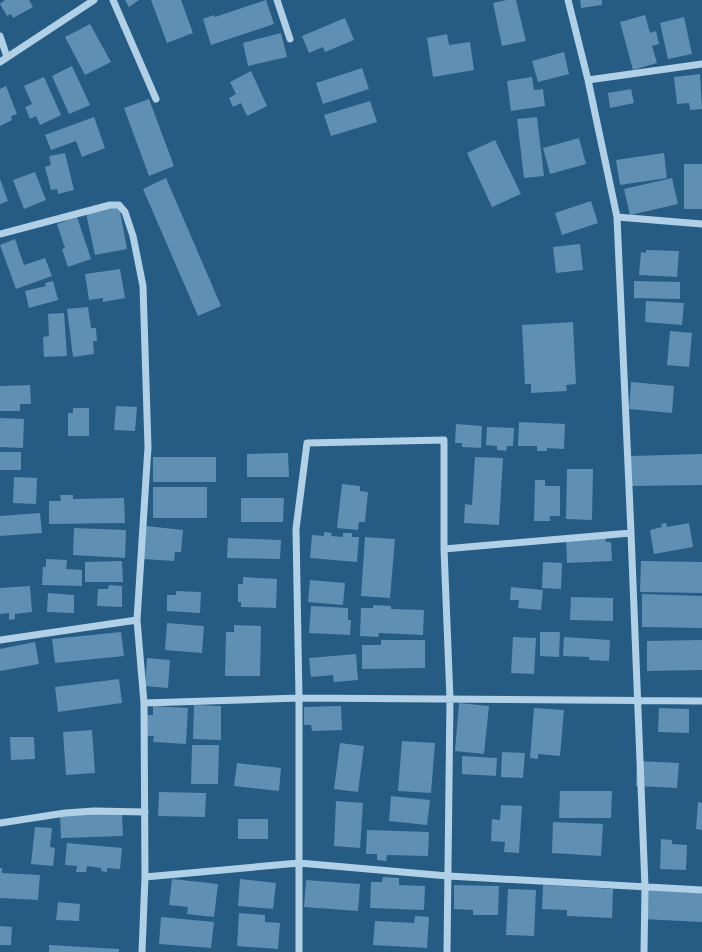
<svg xmlns="http://www.w3.org/2000/svg" width="702" height="952" font-family="Signika,sans-serif">
<rect width="100%" height="100%" fill="#265b84"/>
<path fill="#5f8fb3" d="M5 0H29L33 7 13 18 11 14 7 16 0 4Z
M125 0H139L129 7Z
M151 0H181L193 33 167 43Z
M266 0 274 24 211 45 203 19 214 15 215 17Z
M507 0H516L526 41 502 46 493 3Z
M580 0H602V5L581 8Z
M645 15 650 33 656 31 659 44 652 46 657 63 633 70 620 22Z
M684 17 692 54 668 59 660 23Z
M345 18 354 40 325 52 323 47 309 53 302 36Z
M90 24 111 62 85 75 65 37Z
M281 33 287 57 248 66 243 43Z
M447 34 449 45 470 42 474 70 433 77 427 38Z
M564 52 569 74 538 82 532 61Z
M72 66 90 105 69 114 52 76Z
M362 68 369 89 323 104 316 83Z
M251 71 267 106 247 116 241 103 233 107 229 98 236 94 230 82Z
M700 74 702 109 690 110 689 103 677 104 674 77Z
M44 77 61 115 40 125 36 116 30 119 25 107 32 104 24 86Z
M532 77 534 90 543 89 545 106 511 111 507 81Z
M6 86 17 114 11 116 12 120 0 126V89Z
M631 89 634 103 610 108 608 93Z
M149 99 174 166 149 176 124 108Z
M370 101 377 122 331 136 324 115Z
M94 117 105 148 82 157 76 141 51 150 45 135Z
M537 117 544 176 524 178 517 119Z
M579 138 586 164 550 174 543 148Z
M495 140 521 194 492 207 467 153Z
M65 153 74 190 58 194 57 189 51 190 45 167 51 165 49 156Z
M664 153 667 178 620 185 616 160Z
M684 164H702V209H684Z
M35 172 46 200 24 209 13 180Z
M166 178 221 306 198 316 143 189Z
M672 178 678 204 630 215 624 189Z
M0 179 8 201 0 204Z
M591 201 598 223 562 235 555 213Z
M119 206 127 249 95 255 86 213Z
M77 217 91 259 68 267 62 249 65 248 57 224Z
M15 239 24 265 45 258 52 276 16 289 0 245Z
M580 244 583 270 556 273 553 247Z
M646 250 679 251 677 277 639 275 641 252 646 253Z
M120 269 125 298 103 302V298L89 300 85 274Z
M53 281 58 300 29 308 25 291 46 286 45 283Z
M634 281 680 282V299L634 298Z
M646 301 684 303 682 325 645 322Z
M88 307 91 328H96L97 341H93L94 354 73 357 67 309Z
M64 313 67 356 44 357 43 337 49 336 48 314Z
M573 322 576 384 566 385 567 391 531 393V384H525L522 325Z
M670 331 692 333 689 367 667 365Z
M631 382 674 386 672 413 629 409Z
M30 385 31 404H20V411H0V386Z
M116 406 137 407 135 431 114 430Z
M73 408H89V436H68V413H73Z
M0 418 24 419 23 448 0 447Z
M519 422 565 424 564 449 547 448V451H537V446H518Z
M456 424 482 426 481 448 462 447V443H455Z
M487 427 514 428 513 446H507L506 451 497 450V446L486 445Z
M0 452H21V470H0Z
M288 453 289 477H247V454Z
M702 454V485L631 486 630 456Z
M153 457H216V482H153Z
M475 457 503 458 499 525 464 523 465 504 472 505Z
M567 469H593L592 520 566 519Z
M14 477 37 478 36 504 13 503Z
M535 480H545V486H560V516H550V521H534Z
M342 484 360 486V491L368 492 365 522H359L358 530 337 528Z
M153 487H207V518H153Z
M60 495H73V499L124 498 125 523 49 524V501H61Z
M241 498H284L283 522H241Z
M40 513 42 533 0 536V516Z
M666 523 667 527 689 523 693 547 654 554 650 530 662 527 661 524Z
M146 526 183 530 181 552H175L174 561 143 559Z
M74 528 126 530 125 558 73 555Z
M324 532 332 533 331 536 343 537V533H352V537H359L357 562 310 558 312 535 324 536Z
M605 536 606 542H611L612 561 567 563 566 538Z
M365 537 395 539 390 598 361 596Z
M228 538 281 540 280 559 227 558Z
M46 559 67 560 66 569 82 570V586L42 585 43 567H46Z
M122 561 123 582H85V562Z
M641 561 702 562V593L640 592Z
M543 562 562 563 561 589 542 588Z
M243 577 277 579 276 608 241 607V602H238V584H243Z
M310 580 345 583 343 605 308 602Z
M109 585 122 586V607L97 606 98 589H108Z
M30 586 32 612 15 614V619L9 620V613L0 614V588Z
M511 587 543 590 541 610 518 608 519 600H510Z
M176 591 201 592 200 613 167 611V595H176Z
M48 593 74 595V613L47 612Z
M642 594 702 596V628L642 627Z
M571 597 613 598V621L570 620Z
M373 605 391 606V609L424 610 423 635 379 633 378 637 360 636 361 608H373Z
M311 606 348 608V620H351L350 635 309 633Z
M167 623 204 626 202 653 165 650Z
M234 625 261 626 260 676H225L226 632H234Z
M121 632 124 656 55 663 52 639Z
M540 632H560L559 657 540 656Z
M513 637 536 638 534 674 511 673Z
M564 637 610 640 609 661 589 660V657L563 656Z
M381 640H425V668L362 669V645H381Z
M702 640V670L647 671V641Z
M35 642 39 664 0 671V649Z
M356 654 358 680 334 682 333 675 311 677 309 658Z
M147 658 170 660 168 688 145 686Z
M119 679 122 703 58 712 55 687Z
M459 703 489 706 484 754 455 751Z
M194 705 221 706V740L193 739Z
M153 706 188 708 186 744 153 742 154 736H145L146 715H153Z
M341 706 342 730 312 731 311 725H304V707Z
M534 708 564 710 560 756 538 754V759L530 758Z
M659 708 689 709V733L658 732Z
M92 730 95 773 66 775 63 732Z
M10 737H34L35 759 11 760Z
M402 741 435 743 431 793 398 791Z
M340 743 364 746 358 792 334 789Z
M192 745H219L218 784H191Z
M502 752 525 753 523 778 501 777Z
M462 756 497 758 496 776 462 774Z
M637 761 679 763 677 788 636 786Z
M237 763 281 768 279 791 234 786Z
M560 791H612L611 818H559Z
M159 792 206 793 205 817 158 816Z
M391 796 430 800 427 825 389 821Z
M336 801 363 803 360 848 334 846Z
M698 802 702 803V830L696 829Z
M501 805 522 806 519 853 504 852 505 842 491 841 492 819 500 820Z
M122 813 123 836 61 838 60 815Z
M238 819H268V839H238Z
M553 822 603 824 601 856 552 853Z
M35 827 52 828 50 847 55 848 53 866 31 864Z
M367 830 429 832 428 856 387 855 386 861 377 860V854H366Z
M661 839 672 840V844L687 845 686 870 660 869Z
M67 843 122 848 120 869 107 868V872L101 871V868L87 866 86 872H76L77 866 65 865Z
M0 868H2V873L40 875 38 900 0 898Z
M383 877 399 878V885L425 886 424 910 370 908 371 882H382Z
M172 879 218 884 214 917 187 914 188 907 169 905Z
M240 879 276 883 273 909 238 906Z
M306 880 360 884 358 911 304 907Z
M454 885 499 886 498 915H473V910L454 909Z
M543 885 613 889 612 918 567 916V910L542 909Z
M508 889 536 890 534 936 506 935Z
M643 890 702 893V922L642 919Z
M58 902 80 904 79 921 56 920Z
M239 913 265 915V922L280 923 278 949 237 946Z
M415 916 429 917 427 948 373 945 375 921 414 923Z
M161 917 214 922 211 948 159 944Z
M0 926 12 927 11 945H0Z
M49 945 119 949V952H49Z"/>
<g fill="none" stroke-linecap="round" stroke-linejoin="round">
<path stroke="#b0d0e7" stroke-width="7" d="M113 0 156 99
M277 0 290 39
M568 0 588 80 617 217 631 533 645 887 644 952
M0 36 7 57
M0 62 94 0
M588 80 702 64
M617 217 702 224
M0 234 110 205H119L125 212 133 236 143 286 148 447 137 620 144 703 145 877 142 952
M444 549 631 533
M0 640 137 620
M144 703 299 698 702 701
M0 823 65 813 94 811 145 812
M145 877 299 863 448 876 702 890
M299 952V698L296 529 307 443 444 440V549L450 699 447 952"/>
</g>
</svg>
